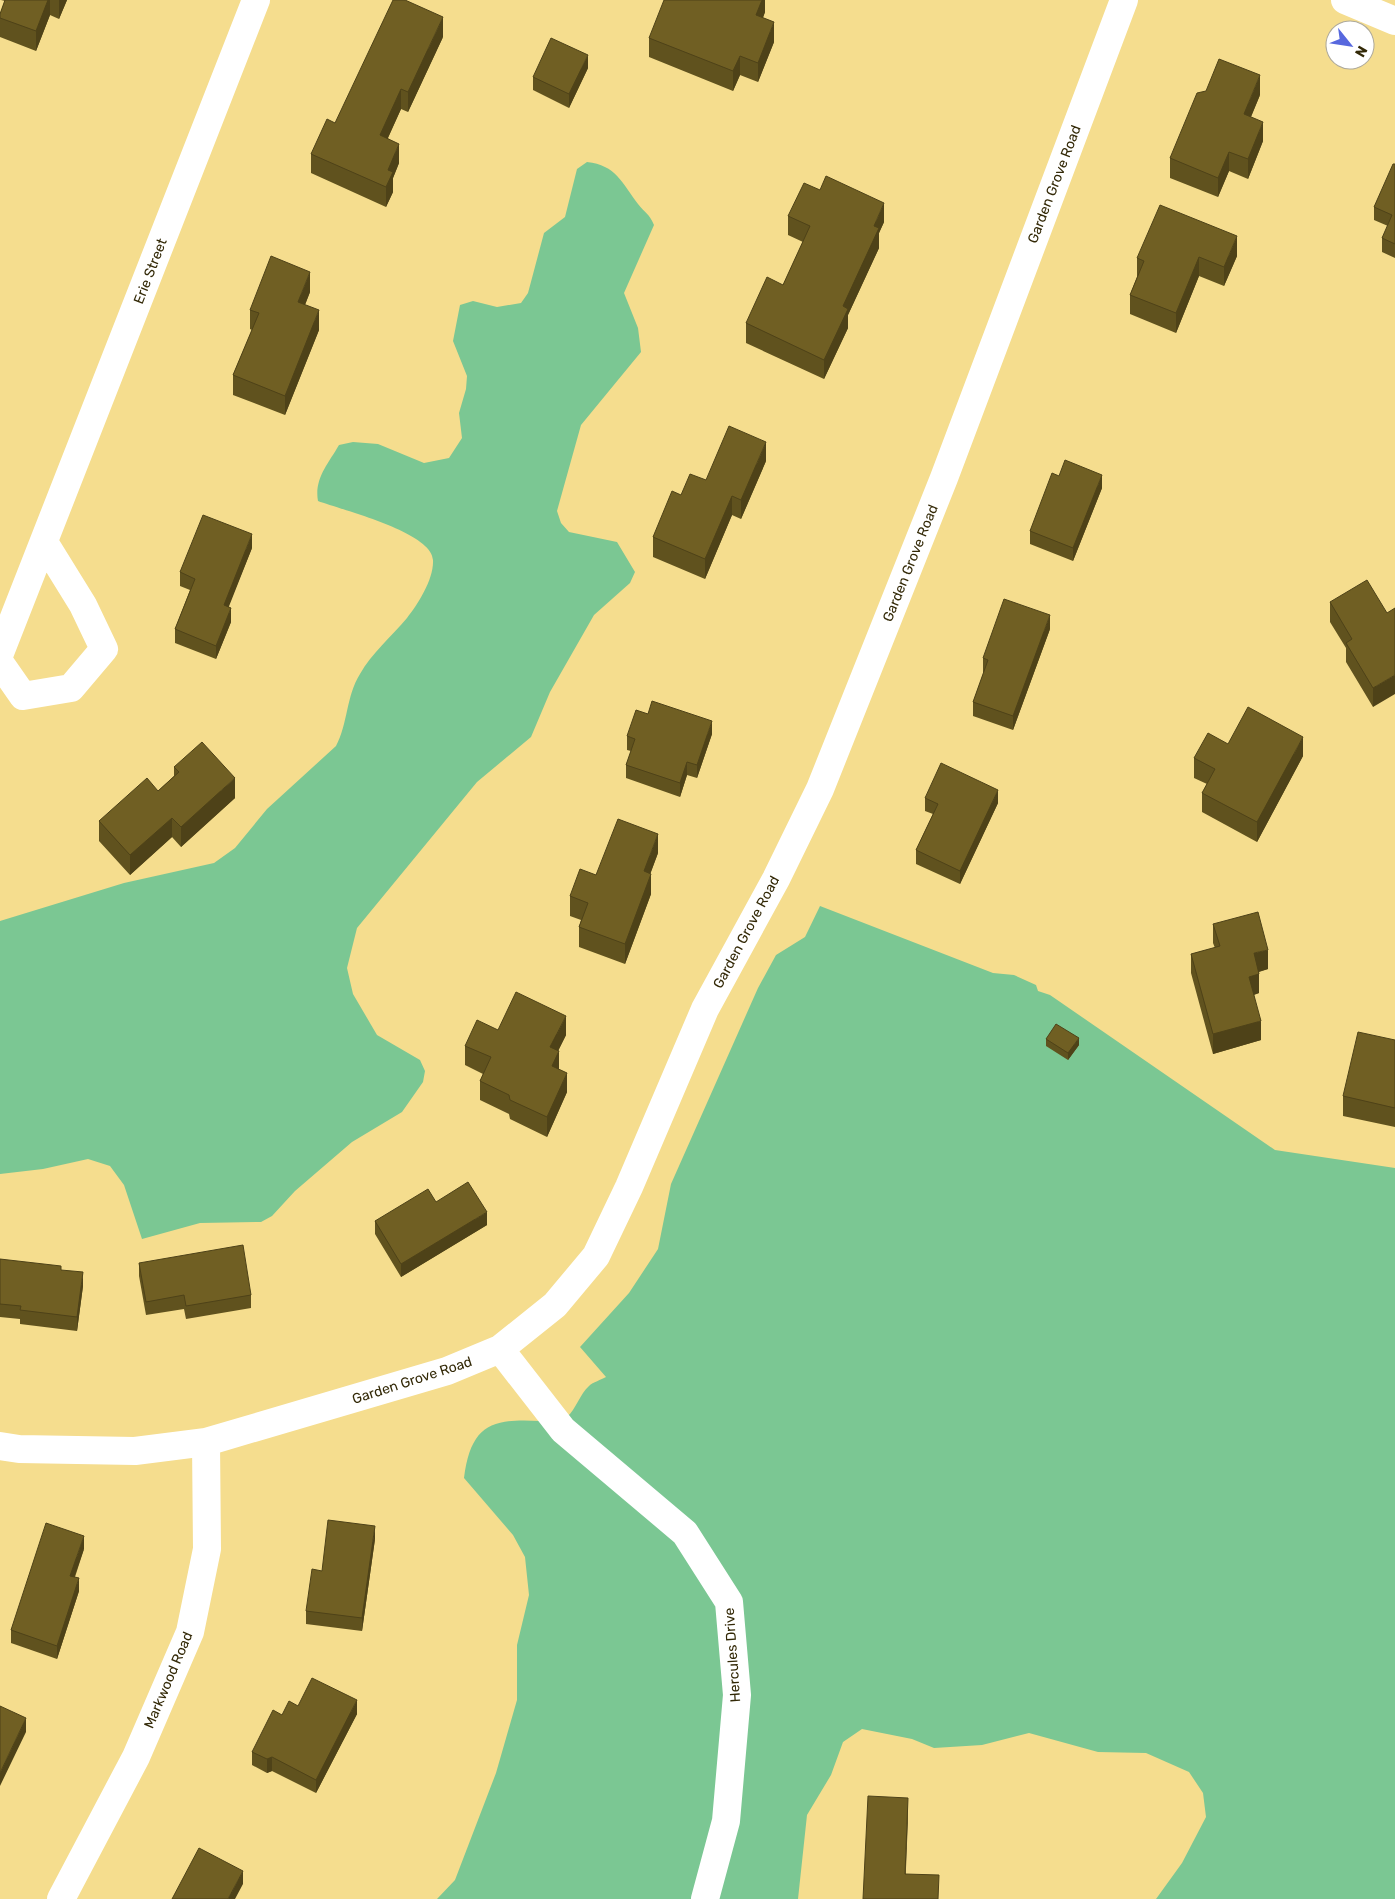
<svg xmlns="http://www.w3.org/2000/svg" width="1395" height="1899" font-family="Rubik,sans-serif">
<rect width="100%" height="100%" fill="#f5dd8e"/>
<path fill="#7bc793" d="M587 162C616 165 622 183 638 204 645 213 649 213 654 225L624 293 638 328 641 352 581 425 557 511 561 523 569 532 617 542 635 572 630 583 594 615 550 692 531 737 477 782 357 928 347 968 353 994 377 1035 420 1060 425 1071 423 1082 402 1112 352 1142 295 1191 272 1216 261 1222 200 1223 142 1239 124 1185 110 1166 88 1159 43 1169 0 1174V921L124 883 214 863 235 848 267 809 336 746C348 724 346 696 360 674 371 654 392 636 407 618 418 604 434 579 433 560 432 532 342 510 318 501 314 479 328 464 339 445L353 442 378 444 424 463 449 458 462 438 459 413 466 389 467 376 453 341 460 305 473 301 497 307 521 303 528 293 544 233 565 217 577 169Z
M820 906 993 973 1014 975 1036 985 1038 991 1050 995 1275 1150 1395 1168V1899H1156L1182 1863 1206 1817 1203 1793 1189 1772 1146 1753 1098 1752 1029 1733 982 1745 934 1748 912 1739 862 1729 843 1742 831 1775 807 1815 798 1899H437L455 1880 496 1773 517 1700V1645L529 1595 525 1557 513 1535 464 1478C471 1426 490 1418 540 1421 549 1421 560 1423 567 1417 576 1409 580 1394 589 1386 593 1382 601 1380 606 1377L580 1347 629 1293 658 1249 671 1184 758 988 776 955 805 937Z"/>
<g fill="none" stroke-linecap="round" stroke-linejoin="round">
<path stroke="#fff" stroke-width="28" d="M1345 0 1395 21
M0 653 256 0
M0 663 23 696 71 688 104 649 83 605 44 542
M500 1349 563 1430 685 1533 729 1602 737 1695 726 1821 705 1899
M0 1446 19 1449 135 1451 206 1442 447 1371 500 1349 555 1305 596 1256 629 1187 705 1009 776 879 820 789 944 478 1124 0
M61 1899 136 1757 190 1632 207 1549 206 1442"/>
</g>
<path fill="#60521e" d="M1 0H67L59 19 50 15 36 51 0 37V14L5 1Z
M765 0V12L763 18 774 42 758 82 740 75 733 91 649 57V38Z
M443 37 408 112 401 109 388 138 399 163 393 178V192L386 207 311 173V154L335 123Z
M588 68 569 108 533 90V77Z
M1260 95 1251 117 1263 141 1248 179 1229 171 1218 197 1170 178V158Z
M1395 164V258L1382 252V238L1388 226 1374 220V207Z
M788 216 884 222 879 233V248L848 315V328L824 379 746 343V323L783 285 803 242 788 235Z
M1237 256 1224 286 1199 276 1176 333 1130 314V295L1137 277V258Z
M310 292 305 305 319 330 285 415 233 395V375L252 330 250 329V310Z
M766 461 741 519 732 515 705 579 653 557V537L681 495 706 480Z
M1059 476 1102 488 1073 561 1030 544V531Z
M252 548 228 607 231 622 216 659 175 643V629L190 590 180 586V572Z
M1330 602 1387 613 1373 707 1346 662V648L1330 622Z
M1050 629 1013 730 973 716V702L984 672H983V658Z
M712 734 697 778 687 775 680 797 626 778V765L631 751 627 750V736Z
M1228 744 1303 756 1257 842 1202 812V793L1207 784 1194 778V758Z
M174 767 235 798 181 847 172 837 130 875 99 841V821L158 791 174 776Z
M925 798 998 803 960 884 916 864V850L933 814 925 811Z
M658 853 650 874 651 894 625 964 579 947V927L581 920 570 916V896L596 875Z
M1213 924 1268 969 1259 972V993L1254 995 1261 1040 1213 1054 1191 973V954L1215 948 1213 943Z
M498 1030 566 1035 558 1051 559 1069 567 1092 547 1137 510 1119 509 1114 480 1100V1081L483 1074 465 1065V1046Z
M1046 1039 1079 1045 1068 1060 1046 1046Z
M1395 1040V1127L1343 1116V1096Z
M436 1202 487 1225 401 1277 375 1234V1221Z
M0 1259 61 1270 83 1286 77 1331 20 1324V1319L0 1317Z
M139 1263 251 1295V1308L186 1319 184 1309 146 1315 139 1276Z
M375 1539 362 1631 306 1624V1611Z
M84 1549 75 1577 79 1591 57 1659 11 1643V1630Z
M298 1706 357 1714 316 1793 272 1771 267 1773 252 1765V1752L282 1715Z"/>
<path fill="#4e4218" d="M48 0H50V15L36 51V31Z
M59 0H67L59 19Z
M762 0H765V12L756 34V15Z
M443 17V37L408 112V92Z
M774 22V42L758 82V63Z
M588 55V68L569 108V94Z
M740 56V75L733 91V71Z
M1260 75V95L1244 133V114Z
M401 89V109L380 155V135Z
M1263 122V141L1248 179V159Z
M399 144V163L393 178V192L386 207V187L388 170Z
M1229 152V171L1218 197V178Z
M884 203V222L879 233V248L848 315V328L824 379V360L843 306 874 226Z
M1237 236V256L1224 286V267Z
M1199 257V276L1176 333V313Z
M310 272V292L298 322V302Z
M319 310V330L285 415V396Z
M766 442V461L741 519V500Z
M1102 475V488L1073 561V548Z
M732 496V515L705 579V559Z
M252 534V548L224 619V605Z
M231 608V622L216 659V646Z
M1050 615V629L1013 730V716Z
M1395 675V694L1373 707V688Z
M712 721V734L697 778V765Z
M1303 737V756L1257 842V822Z
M687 762V775L680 797V783Z
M235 778V798L181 847V827Z
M998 790V803L960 884V871Z
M172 818V837L130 875V855Z
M658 834V853L644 891V871Z
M651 874V894L625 964V944Z
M1268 950V969L1254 973V953Z
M1259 974V993L1249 996V977Z
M566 1016V1035L550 1067V1047Z
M1261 1021V1040L1213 1054V1034Z
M1079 1038V1045L1068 1060V1053Z
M559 1051V1071L552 1066Z
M567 1073V1092L547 1137V1117Z
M487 1212V1225L401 1277V1264Z
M83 1272V1286L77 1331V1317Z
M375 1526V1539L362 1631V1618Z
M84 1536V1549L70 1589V1576Z
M79 1578V1591L57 1659V1646Z
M357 1700V1714L316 1793V1780Z
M26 1718V1732L0 1786V1773Z
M272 1757V1771L267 1773V1759Z
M908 1798V1818L905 1893V1874Z
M243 1871V1884L235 1899H228Z"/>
<path fill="#705f23" stroke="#4e4218" d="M5 0H48L36 31 0 18V14Z
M393 0H405L443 17 408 92 401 89 380 135 399 144 388 170 393 172 386 187 311 154 327 119 335 123Z
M664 0H762L756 15 774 22 758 63 740 56 733 71 649 38Z
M551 38 588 55 569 94 533 77Z
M1219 59 1260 75 1244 114 1263 122 1248 159 1229 152 1218 178 1170 158 1197 93 1206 91Z
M1393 164H1395V244L1382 238 1392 215 1374 207Z
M826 176 884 203 874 226 879 228 843 306 848 309 824 360 746 323 767 277 783 285 810 226 788 216 804 183 820 190Z
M1160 205 1237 236 1224 267 1199 257 1176 313 1130 295 1144 261 1137 258Z
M271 256 310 272 298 302 319 310 285 396 233 375 259 313 250 310Z
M729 426 766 442 741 500 732 496 705 559 653 537 672 491 681 495 690 474 706 480Z
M1065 460 1102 475 1073 548 1030 531 1052 473 1059 476Z
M203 515 252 534 224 605 231 608 216 646 175 629 195 579 180 572Z
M1367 580 1387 613 1395 608V675L1373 688 1346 643 1352 639 1330 602Z
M1004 599 1050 615 1013 716 973 702 988 660 983 658Z
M652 701 712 721 697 765 687 762 680 783 626 765 635 739 627 736 636 710 648 714Z
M1248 707 1303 737 1257 822 1202 793 1215 769 1194 758 1208 733 1228 744Z
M202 742 235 778 181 827 172 818 130 855 99 821 147 778 158 791 179 772 174 767Z
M941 763 998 790 960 871 916 850 938 804 925 798Z
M618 819 658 834 644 871 651 874 625 944 579 927 588 903 570 896 580 869 596 875Z
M1258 912 1268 950 1254 953 1259 974 1249 977 1261 1021 1213 1034 1191 954 1220 946 1213 924Z
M516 992 566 1016 550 1047 559 1051 552 1066 567 1073 547 1117 510 1100 509 1095 480 1081 491 1057 465 1046 477 1020 498 1030Z
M1056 1024 1079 1038 1068 1053 1046 1039Z
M1358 1032 1395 1040V1108L1343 1096Z
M468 1182 487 1212 401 1264 375 1221 428 1189 436 1202Z
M243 1245 251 1295 186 1306 184 1295 146 1302 139 1263Z
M0 1259 61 1266V1270L83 1272 77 1317 20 1310 21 1306 0 1304Z
M328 1520 375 1526 362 1618 306 1611 312 1569 322 1571Z
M46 1523 84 1536 70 1576 79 1578 57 1646 11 1630Z
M312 1678 357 1700 316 1780 272 1757 267 1759 252 1752 273 1710 282 1715 289 1701 298 1706Z
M0 1706 26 1718 0 1773Z
M868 1796 908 1798 905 1874 939 1875 938 1899H863Z
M199 1848 243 1871 228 1899H172Z"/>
<g text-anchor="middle" stroke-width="5" stroke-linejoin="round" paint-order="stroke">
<g font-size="14" fill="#332907" stroke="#fff">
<text transform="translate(1054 184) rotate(-69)" y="5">Garden Grove Road</text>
<text transform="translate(150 271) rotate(-69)" y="5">Erie Street</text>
<text transform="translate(910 563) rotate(-68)" y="5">Garden Grove Road</text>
<text transform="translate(746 932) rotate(-62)" y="5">Garden Grove Road</text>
<text transform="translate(412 1380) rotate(-18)" y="5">Garden Grove Road</text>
<text transform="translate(732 1655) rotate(-94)" y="5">Hercules Drive</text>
<text transform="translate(168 1680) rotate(-67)" y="5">Markwood Road</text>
</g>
</g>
<g transform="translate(1350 45) rotate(120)"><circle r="24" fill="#ffffff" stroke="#ada99c"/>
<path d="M0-4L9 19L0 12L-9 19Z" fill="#5768de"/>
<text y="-8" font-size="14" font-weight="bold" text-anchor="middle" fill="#332907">N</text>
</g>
</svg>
